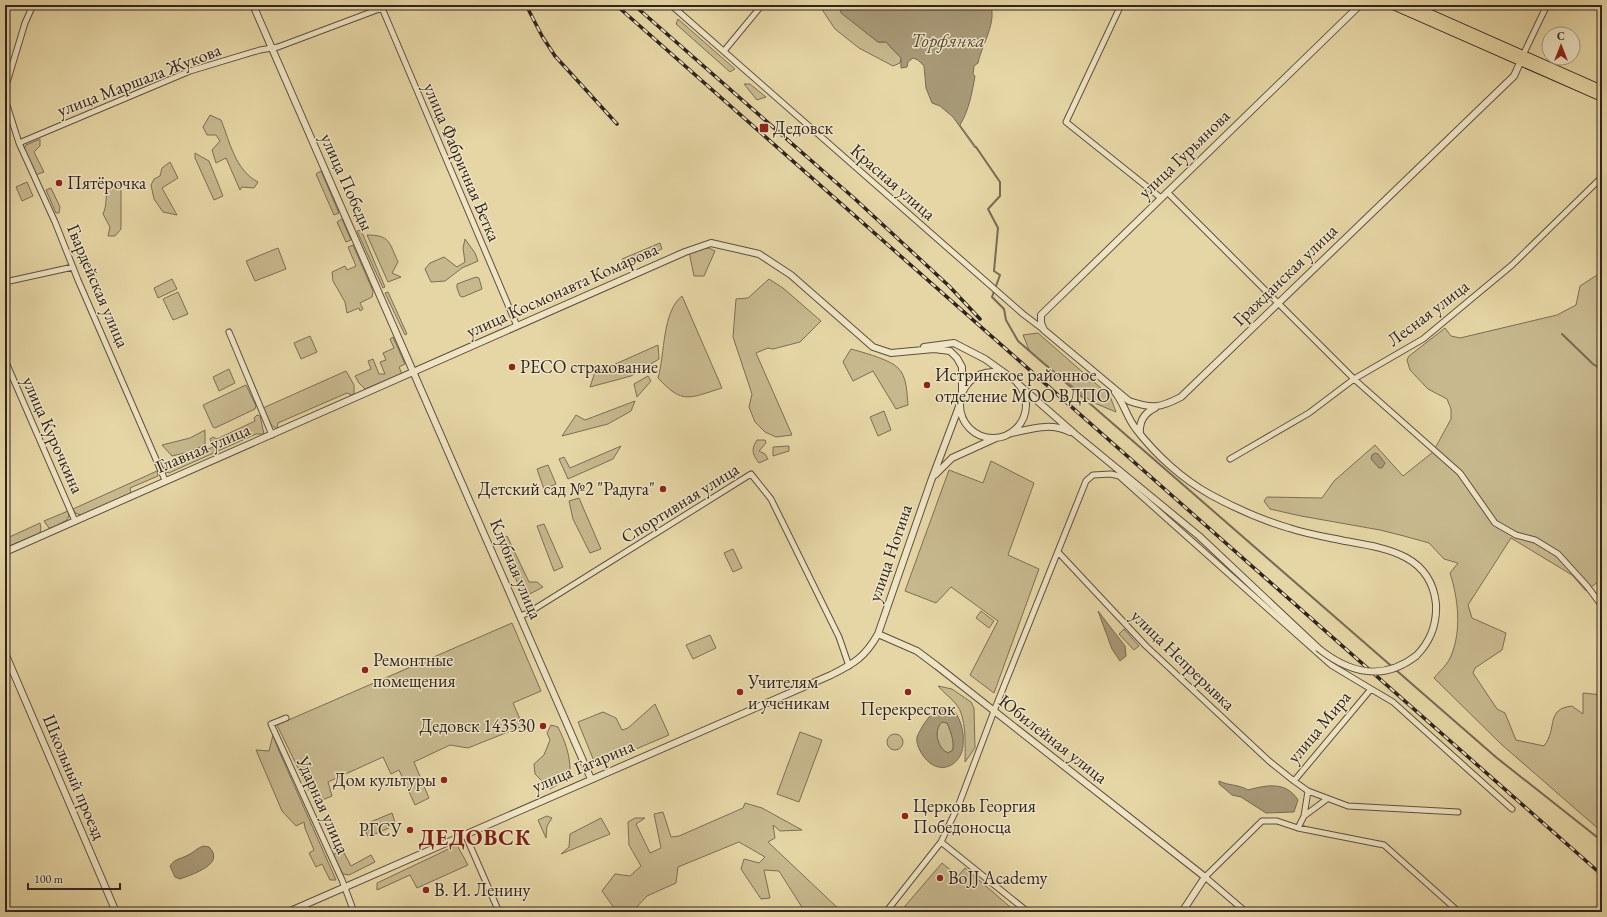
<svg xmlns="http://www.w3.org/2000/svg" width="1607" height="917" font-family="'EB Garamond',serif">
<rect width="100%" height="100%" fill="#e6d6a5"/>
<filter id="stains"><feTurbulence type="fractalNoise" baseFrequency=".005" numOctaves="4"/><feColorMatrix values="0 0 0 0 .2 0 0 0 0 .09 0 0 0 0 .02 0 0 0 .5 -.17"/></filter>
<radialGradient id="worn" r=".72"><stop offset=".6" stop-color="#630" stop-opacity="0"/><stop offset="1" stop-color="#630" stop-opacity=".3"/></radialGradient>
<path fill="#c7b88e" stroke="#7c6e56" d="M827 5H840L841 12 878 42H886L901 58 900 63 893 66 859 48 835 29 823 11Z
M678 19 735 69 730 72 676 24Z
M744 84H750L766 97 757 100Z
M210 115 221 120C230 142 235 170 258 182L254 188 242 187 240 190 226 158 216 163 212 150 220 141 216 135H207L203 127Z
M40 139V146L34 152 44 172 35 175 24 149 26 145Z
M195 153 209 161 223 196 214 200 195 158Z
M170 162 178 178 162 188 177 215 163 212 154 199 151 185 154 179 160 176 162 168Z
M321 171 339 213 334 215 316 174Z
M118 180 121 191V229L115 236H108L110 227 103 214C110 198 100 192 118 180Z
M27 182 33 196 22 201 16 187Z
M51 188 60 207 59 213H56L46 190Z
M342 219 351 240 346 242 337 222Z
M361 230 385 287 383 288 357 231Z
M367 235C390 235 389 242 398 262L392 273 401 277 388 282Z
M465 239 475 253 478 261 462 268 445 281 431 282 425 269 430 263 444 257 457 267 465 262 463 248Z
M660 243 662 249 624 265 622 259Z
M353 245 373 291 372 297 360 303 363 309 360 311 359 308 347 313 345 302 333 281 332 272 345 266 347 270 356 266 348 247Z
M278 248 286 269 255 281 246 261Z
M709 248 715 251 704 276H694L689 252 699 249Z
M1602 274V581H1599L1586 591 1572 575 1511 538 1468 605 1472 618 1506 633 1502 650 1475 668 1473 673 1497 709 1505 713 1516 740 1544 746C1558 728 1545 709 1572 706L1583 714V693L1602 695V832L1501 744 1434 678C1439 672 1448 664 1451 656 1462 630 1458 598 1450 573L1458 563 1444 559 1429 543 1404 536 1380 530 1301 516 1270 509 1264 501 1267 497 1322 498 1334 481 1375 445 1403 476 1433 452 1451 419V409L1447 399 1428 389 1410 370 1407 360 1409 356 1445 328 1451 336 1460 338 1557 315 1576 305 1580 286 1597 275Z
M476 277 479 278 482 289 463 297 460 296 457 288V284Z
M172 279 177 289 158 298 154 288Z
M769 279 783 288 821 321 800 342 773 349 768 348 756 353 792 435 776 437 765 432 755 422 749 407 752 394 733 337 736 299 748 298Z
M178 292 188 314 173 320 163 299Z
M388 292 407 334 405 335 385 293Z
M682 296 722 388C689 398 683 405 658 378 665 354 662 312 682 296Z
M1038 333 1110 396 1116 412 1092 402 1030 352 1023 335Z
M310 336 317 352 301 359 294 343Z
M393 337 405 364 399 367 402 374 365 389 359 383 355 376 371 369 368 361 373 359 379 374H385L380 362 386 360 383 353 394 348 390 339Z
M658 345 659 359 631 376 590 387 597 366 602 370Z
M851 349C862 352 891 360 898 368 907 376 907 394 908 405L896 409 873 371 853 381 843 362Z
M229 369 235 383 219 391 213 377Z
M346 371 354 385V393L352 395 347 393 278 423 277 429 271 425 263 408Z
M648 376 651 381 637 397 634 384Z
M246 385 256 406 255 409 215 428 213 427 203 405Z
M635 401 631 411 608 424 562 436 576 415 585 420Z
M884 411 891 430 878 436 870 417Z
M257 415 260 416 264 434H256L169 473 166 472 163 468 213 447 210 439 213 437 217 439 255 421 254 418Z
M205 430V445L189 452 172 456 162 445 190 438Z
M757 440H765L766 443 759 451 765 454 768 459 759 463C752 454 751 449 757 440Z
M621 446 613 459 568 479 559 459 564 457 570 468Z
M789 446V451L773 456V447Z
M991 461 1034 483 1008 555 1039 569 994 693 970 675 998 621 951 587 936 603 905 591 949 470 983 483Z
M548 465 556 484 544 489 537 469Z
M157 471 158 476 130 488 131 493 81 515 75 513 73 509Z
M579 498 601 549 590 553 573 519 569 501Z
M68 511 69 516 67 520 52 528H49L44 521Z
M40 523 41 528 40 533 5 548V539Z
M544 524 563 567 554 571 537 526Z
M507 536 529 582H537L543 587 524 597 499 542Z
M733 549 742 568 733 572 724 553Z
M981 611 994 621 989 628 976 618Z
M512 623 541 691 513 703 523 726 468 748 450 745 414 762 429 798 415 805 399 770 391 774 383 757 328 782 332 796 315 803 277 725Z
M1124 629 1139 646 1134 650 1119 634Z
M710 635 716 648 693 659 686 645Z
M938 686 952 689 971 702 974 708 975 748 965 762C965 747 967 716 956 704 950 697 944 693 938 686Z
M655 704 669 735 596 766 578 722 603 712 616 718 622 730 628 728Z
M942 722 947 723C951 732 954 740 953 750L948 753C937 748 933 730 942 722Z
M551 725 558 727C565 741 570 755 570 770L565 774 564 781 550 789 535 774 534 764 544 755 550 740 547 733Z
M800 732 822 740 799 802 777 794Z
M887 742a8 8 0 1 1 16 0a8 8 0 1 1-16 0Z
M273 735 279 751 336 880H330L322 864 316 867 309 853 314 850 305 828 304 822 296 826 282 811 256 750 269 751Z
M745 803 762 808 802 830 780 831 773 825 775 838 768 842 842 912H805L779 871 764 870 770 898 761 899 741 869 744 859 759 863 765 857 739 842 678 867 676 883 647 896 632 912H617L602 891 615 874 630 876 641 866 629 845 628 822 635 818H645L636 824 650 853 661 848 654 814 663 812 671 837 679 836 743 808Z
M392 813 395 822 389 828 368 837 366 832 371 829 368 823Z
M547 816 552 818 547 826 546 838 538 820Z
M601 818 610 834 561 854 569 847 570 834Z
M457 845 468 865 417 888 410 875 377 890V883Z
M342 849 351 866 371 855 375 862 349 875 343 874 332 856Z
M942 863 958 876 965 868 1016 912H900Z"/>
<path fill="#a89977" stroke="#786a54" fill-rule="evenodd" d="M840 5H990C998 20 981 47 978 63L974 66 973 74 975 76C972 93 969 110 960 125L976 147 975 148 953 117 940 106 932 103 926 88 924 66 918 60 913 58 908 62 907 67 901 68V58L886 42H878L841 13Z
M1375 453 1378 454 1385 463 1382 468H1379L1371 459 1372 455Z
M1098 611 1125 646 1126 656 1120 661 1112 649Z
M936 709H946L956 713C962 724 964 733 963 746 962 760 948 773 933 765 925 761 915 746 917 737 921 727 929 716 936 709ZM942 722 947 723C951 732 954 740 953 750L948 753C937 748 933 730 942 722Z
M1219 781C1229 786 1238 784 1248 790 1267 785 1286 781 1298 800L1294 812 1266 813 1241 797 1232 795 1219 784Z
M204 846 209 847C226 864 193 874 180 879L175 877 170 866C175 858 182 859 190 854 195 851 197 848 204 846Z"/>
<g fill="none" stroke-linecap="round" stroke-linejoin="round">
<path stroke="#786a54" stroke-width="2" d="M976 147 1000 182V196L988 209 998 228 994 271 1000 275 992 297 1004 309 1006 320 1018 341 1497 758 1602 841
M1562 334 1593 364 1602 370"/>
<defs>
<path id="minor" d="M671 5 1023 314 1044 330
M1121 5 1066 122 1161 198
M382 8 517 326
M724 51 762 5
M1523 55 1547 5
M5 89 25 23 33 5
M5 99 19 143 55 222 78 280 165 480
M19 143 190 71 260 50 278 47 390 5
M1167 192 1354 379 1460 473 1495 523 1516 535 1535 540 1558 554 1587 586 1602 606
M5 282 73 267
M229 332 272 435
M5 360 75 521
M1230 459 1309 413 1354 379 1423 339 1512 265 1602 177
M1058 552 1146 646 1269 761 1294 781
M520 616 528 613 751 474 771 499 839 637 849 666
M286 718 271 724 342 880 354 912
M1308 791 1348 806 1458 812
M1304 816 1327 799
M1298 828 1384 845 1459 912
M465 834 499 912
M941 842 1028 912
M886 912 941 842 959 804 994 711 1086 481 1093 475 1111 474 1119 476 1331 665 1371 689
M1246 912 1205 877 1262 821H1277L1298 828 1304 816 1308 791 1294 781 1371 689 1393 702 1512 809"/>
<path id="tertiary" d="M253 5 591 779
M1360 5 1041 315V323L1044 330 1129 401C1152 409 1160 408 1181 397L1514 76 1522 58
M924 347 954 343 985 359 1006 374
M960 405a33 33 0 1 1 66 0a33 33 0 1 1-66 0Z
M1018 384 1075 434 1199 536 1318 648
M1115 392C1124 403 1127 418 1136 429 1155 454 1182 479 1211 495 1235 508 1262 520 1289 528 1307 534 1326 537 1345 541 1385 548 1431 554 1436 604 1437 624 1430 642 1416 656
M1011 433C1032 429 1050 422 1070 432
M1140 434C1139 422 1144 413 1155 408
M935 475 952 458 996 438
M5 552 685 252 711 243 759 254 791 275 873 347 891 353 934 349 950 351 957 358 962 367V395
M878 634 917 651 937 666 1205 877 1182 912
M5 653 116 912
M288 912 831 675C855 663 865 657 878 634L931 481 960 404"/>
<path id="primary" d="M1393 5 1602 97
M1410 5 1602 90"/>
</defs>
<use href="#minor" stroke="#5e5040" stroke-width="7"/>
<use href="#tertiary" stroke="#5e5040" stroke-width="8"/>
<use href="#primary" stroke="#30241f" stroke-width="10"/>
<use href="#minor" stroke="#efe4c4" stroke-width="5"/>
<use href="#tertiary" stroke="#efe4c4" stroke-width="6"/>
<use href="#primary" stroke="#e6d6a5" stroke-width="8"/>
<defs>
<path id="rail" d="M526 5 542 36 555 56 617 124
M616 5 1602 875
M634 5 855 199 949 286 980 319"/>
</defs>
<use href="#rail" stroke="#30241f" stroke-width="3.5"/>
<use href="#rail" stroke="#efe4c4" stroke-width="2" stroke-dasharray="6" stroke-linecap="butt"/>
<defs>
<path id="tertiary-bridge" d="M1318 648C1349 673 1382 682 1416 656"/>
</defs>
<use href="#tertiary-bridge" stroke="#5e5040" stroke-width="8" stroke-linecap="butt"/>
<use href="#tertiary-bridge" stroke="#efe4c4" stroke-width="6"/>
</g>
<g fill="#8f2418" stroke="#efe4c4" stroke-width="1.5">
<rect x="759" y="123" width="10" height="10" rx="2"/>
<circle cx="59" cy="183" r="4"/>
<circle cx="512" cy="367" r="4"/>
<circle cx="927" cy="385" r="4"/>
<circle cx="663" cy="489" r="4"/>
<circle cx="365" cy="670" r="4"/>
<circle cx="740" cy="692" r="4"/>
<circle cx="908" cy="692" r="4"/>
<circle cx="543" cy="726" r="4"/>
<circle cx="444" cy="780" r="4"/>
<circle cx="905" cy="816" r="4"/>
<circle cx="410" cy="830" r="4"/>
<circle cx="940" cy="878" r="4"/>
<circle cx="426" cy="890" r="4"/>
</g>
<g text-anchor="middle" stroke-width="3" stroke-linejoin="round" paint-order="stroke">
<g font-size="18" fill="#30241f" stroke="#efe4c4">
<text transform="translate(139 80) rotate(-21)" y="6">улица Маршала Жукова</text>
<text transform="translate(1184 154) rotate(-44)" y="6">улица Гурьянова</text>
<text transform="translate(462 162) rotate(67)" y="6">улица Фабричная Ветка</text>
<text transform="translate(347 182) rotate(66)" y="6">улица Победы</text>
<text transform="translate(893 182) rotate(41)" y="6">Красная улица</text>
<text transform="translate(1285 275) rotate(-44)" y="6">Гражданская улица</text>
<text transform="translate(98 286) rotate(67)" y="6">Гвардейская улица</text>
<text transform="translate(562 290) rotate(-24)" y="6">улица Космонавта Комарова</text>
<text transform="translate(1428 313) rotate(-37)" y="6">Лесная улица</text>
<text transform="translate(53 435) rotate(66)" y="6">улица Курочкина</text>
<text transform="translate(203 448) rotate(-23)" y="6">Главная улица</text>
<text transform="translate(680 503) rotate(-32)" y="6">Спортивная улица</text>
<text transform="translate(890 553) rotate(-71)" y="6">улица Ногина</text>
<text transform="translate(516 569) rotate(67)" y="6">Клубная улица</text>
<text transform="translate(1183 660) rotate(44)" y="6">улица Непрерывка</text>
<text transform="translate(1319 727) rotate(-50)" y="6">улица Мира</text>
<text transform="translate(1053 739) rotate(38)" y="6">Юбилейная улица</text>
<text transform="translate(583 766) rotate(-23)" y="6">улица Гагарина</text>
<text transform="translate(74 777) rotate(67)" y="6">Школьный проезд</text>
<text transform="translate(323 805) rotate(66)" y="6">Ударная улица</text>
</g>
<g font-size="18" fill="#30241f" stroke="#efe4c4" text-anchor="start">
<text x="773" y="134">Дедовск</text>
<text x="67" y="189">Пятёрочка</text>
<text x="520" y="373">РЕСО страхование</text>
<text x="935" y="381">Истринское районное<tspan x="935" dy="21">отделение МОО ВДПО</tspan></text>
<text x="655" y="495" text-anchor="end">Детский сад №2 "Радуга"</text>
<text x="373" y="666">Ремонтные<tspan x="373" dy="21">помещения</tspan></text>
<text x="748" y="688">Учителям<tspan x="748" dy="21">и ученикам</tspan></text>
<text x="908" y="715" text-anchor="middle">Перекресток</text>
<text x="535" y="732" text-anchor="end">Дедовск 143530</text>
<text x="436" y="786" text-anchor="end">Дом культуры</text>
<text x="913" y="812">Церковь Георгия<tspan x="913" dy="21">Победоносца</tspan></text>
<text x="402" y="836" text-anchor="end">РГСУ</text>
<text x="948" y="884">BoJJ Academy</text>
<text x="434" y="896">В. И. Ленину</text>
</g>
<g font-size="19" font-style="italic" fill="#544739" stroke="#efe4c4">
<text x="948" y="47">Торфянка</text>
</g>
<g font-size="22" font-weight="bold" letter-spacing="1" fill="#7a1f14" stroke="#efe4c4">
<text x="475" y="845">ДЕДОВСК</text>
</g>
</g>
<rect width="1607" height="917" fill="none" stroke="#e6d6a5" stroke-width="20"/>
<rect x="6" y="6" width="1595" height="905" fill="none" stroke="#30241f" stroke-width="2"/>
<rect x="10" y="10" width="1587" height="897" fill="none" stroke="#30241f"/>
<g transform="translate(1561 46)"><circle r="19" fill="#efe4c4" stroke="#a39782"/>
<path d="M0-3L7 15L0 10L-7 15Z" fill="#8f2418"/>
<text y="-6" font-size="11" font-weight="bold" text-anchor="middle" fill="#30241f">С</text>
</g>
<path d="M28 883v6h92v-6" fill="none" stroke="#30241f" stroke-width="2"/>
<text x="34" y="883" font-size="12" fill="#30241f" stroke="#efe4c4" stroke-width="3" paint-order="stroke">100 m</text>
<rect width="100%" height="100%" filter="url(#stains)"/>
<rect width="100%" height="100%" fill="url(#worn)"/>
</svg>
